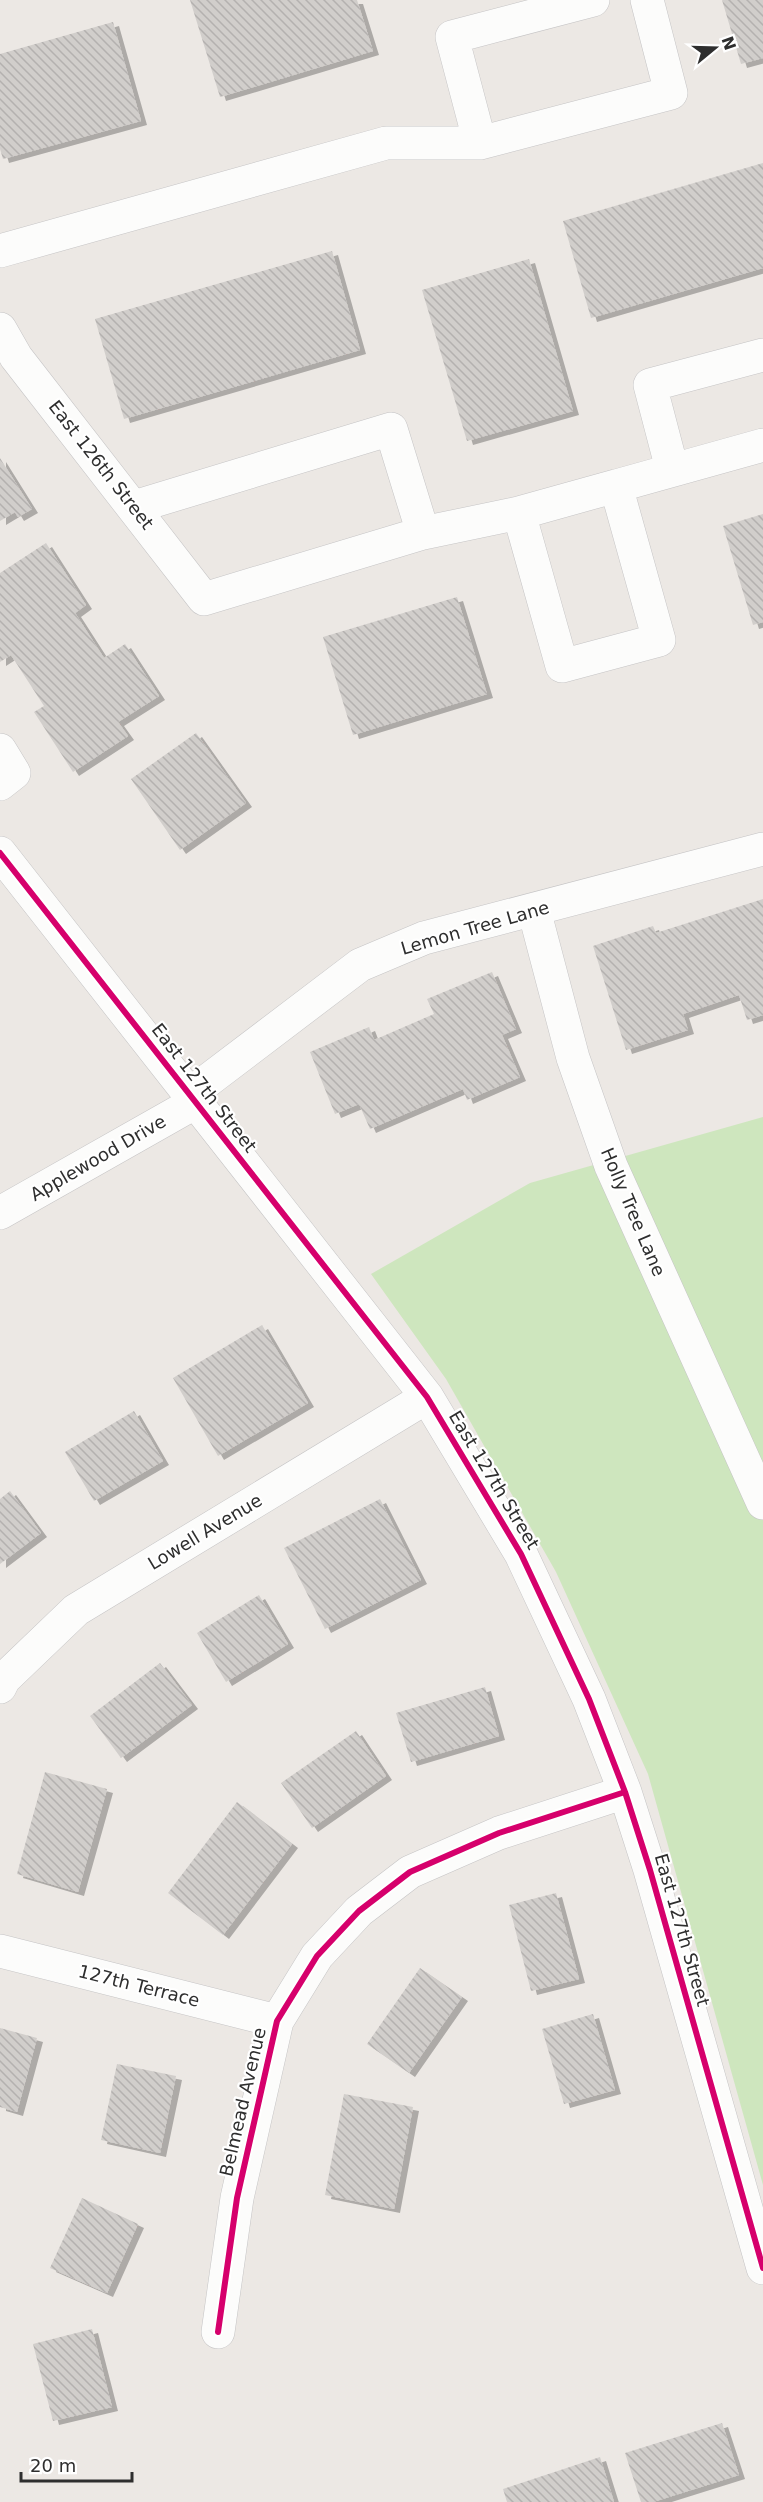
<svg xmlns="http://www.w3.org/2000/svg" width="763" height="2502" font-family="'DejaVu Sans',sans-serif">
<defs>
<pattern id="building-back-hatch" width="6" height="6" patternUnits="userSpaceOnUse" patternTransform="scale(1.5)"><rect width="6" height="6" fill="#d1cecb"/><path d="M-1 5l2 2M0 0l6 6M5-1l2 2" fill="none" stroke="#b4b1af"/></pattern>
<filter id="shadow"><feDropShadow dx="6" dy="4" stdDeviation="0" flood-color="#0004"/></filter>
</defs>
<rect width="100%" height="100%" fill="#ece8e4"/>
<path fill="#cee6be" d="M763 1117V2185L648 1774 556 1572 446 1379 371 1274 530 1183Z"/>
<path fill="url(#building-back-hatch)" filter="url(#shadow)" d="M190 0H357L373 51 220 97Z
M722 0H763V58L741 64Z
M113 22 141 121 3 159 0 149V54Z
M763 163V268L591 318 563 221Z
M332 251 360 350 124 419 95 319Z
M529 259 573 411 467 441 422 290Z
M0 458 32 509 18 517 15 512 0 521Z
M763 514V622L753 625 723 526Z
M46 543 86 605 75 613 104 658 125 644 159 696 118 722 128 736 73 772 34 712 44 706 11 655 0 662V573Z
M457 597 487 694 353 735 323 637Z
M196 733 246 803 180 850 131 779Z
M763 899V1015L747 1020 739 995 683 1014 688 1030 626 1050 593 946 653 926 656 933Z
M492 972 516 1029 502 1035 520 1077 467 1100 463 1089 370 1129 359 1104 335 1114 310 1052 369 1027 374 1040 434 1014 427 999Z
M262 1325 308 1403 218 1456 173 1378Z
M134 1411 163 1461 94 1501 65 1452Z
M10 1491 41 1533 0 1564V1499Z
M380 1499 421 1580 325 1629 284 1548Z
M259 1595 288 1644 226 1682 197 1633Z
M160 1663 192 1705 121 1758 90 1716Z
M485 1687 499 1736 411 1762 396 1713Z
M356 1731 386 1776 312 1828 281 1783Z
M45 1772 107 1789 78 1892 17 1874Z
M237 1802 292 1844 223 1935 168 1893Z
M556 1893 579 1979 531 1991 509 1905Z
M420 1968 462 1997 409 2073 367 2044Z
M593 2014 615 2090 564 2104 542 2029Z
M0 2028 37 2038 17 2112 0 2107Z
M117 2064 176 2076 160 2153 101 2140Z
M344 2094 413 2107 394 2209 325 2195Z
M82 2198 138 2224 107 2293 50 2268Z
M92 2329 112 2407 53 2421 33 2344Z
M722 2423 739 2475 653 2502H641L625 2453Z
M600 2457 614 2502H507L503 2489Z"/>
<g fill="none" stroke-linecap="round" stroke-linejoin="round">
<defs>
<path id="minor" d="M480 143 452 37 593 0
M0 251 386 143H480L671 93 647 0
M0 329 16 357 204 599 423 533 391 429 134 507
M672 469 650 385 763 355
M616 486 763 445
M423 533 519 513 616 486 659 640 562 666 519 513
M0 750 14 773 0 784
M0 853 427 1397 521 1554 589 1699 625 1792 650 1870 763 2268
M534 910 573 1058 611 1166 763 1503
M190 1094 360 965 424 938 763 849
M0 1213 196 1102
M0 1687 4 1679 76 1610 427 1397
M0 1951 277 2021
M218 2332 237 2198 277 2021 317 1956 359 1911 410 1872 499 1833 625 1792"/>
</defs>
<use href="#minor" stroke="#c5c4c5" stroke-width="34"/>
<use href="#minor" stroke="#fcfcfb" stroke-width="33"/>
<defs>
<path id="cycleway" d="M0 853 427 1397 521 1554 589 1699 625 1792 650 1870 763 2268
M218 2332 237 2198 277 2021 317 1956 359 1911 410 1872 499 1833 625 1792"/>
</defs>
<use href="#cycleway" stroke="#fff" stroke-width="10"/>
<use href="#cycleway" stroke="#d6006c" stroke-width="6"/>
</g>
<g text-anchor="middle" stroke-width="4.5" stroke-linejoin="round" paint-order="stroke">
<g font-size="18" fill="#2e2e2e" stroke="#fff">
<text transform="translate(101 465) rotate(52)" y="6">East 126th Street</text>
<text transform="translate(475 928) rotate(-16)" y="6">Lemon Tree Lane</text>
<text transform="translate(204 1088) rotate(52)" y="6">East 127th Street</text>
<text transform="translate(98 1158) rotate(-30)" y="6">Applewood Drive</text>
<text transform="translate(633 1212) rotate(67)" y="6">Holly Tree Lane</text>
<text transform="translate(494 1480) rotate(59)" y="6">East 127th Street</text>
<text transform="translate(205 1532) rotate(-31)" y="6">Lowell Avenue</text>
<text transform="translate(682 1930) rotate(74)" y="6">East 127th Street</text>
<text transform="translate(139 1986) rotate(14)" y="6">127th Terrace</text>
<text transform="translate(243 2102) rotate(-77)" y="6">Belmead Avenue</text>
</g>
</g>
<g transform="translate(715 48) rotate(71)" stroke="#ffffff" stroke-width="4.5" paint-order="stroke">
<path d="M0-4.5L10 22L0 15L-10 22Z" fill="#2e2e2e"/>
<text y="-9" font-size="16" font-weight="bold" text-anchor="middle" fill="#2e2e2e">N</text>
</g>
<path d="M21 2472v9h111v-9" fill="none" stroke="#2e2e2e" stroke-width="3"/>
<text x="30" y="2472" font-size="18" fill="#2e2e2e" stroke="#ffffff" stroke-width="4.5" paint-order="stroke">20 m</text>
</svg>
